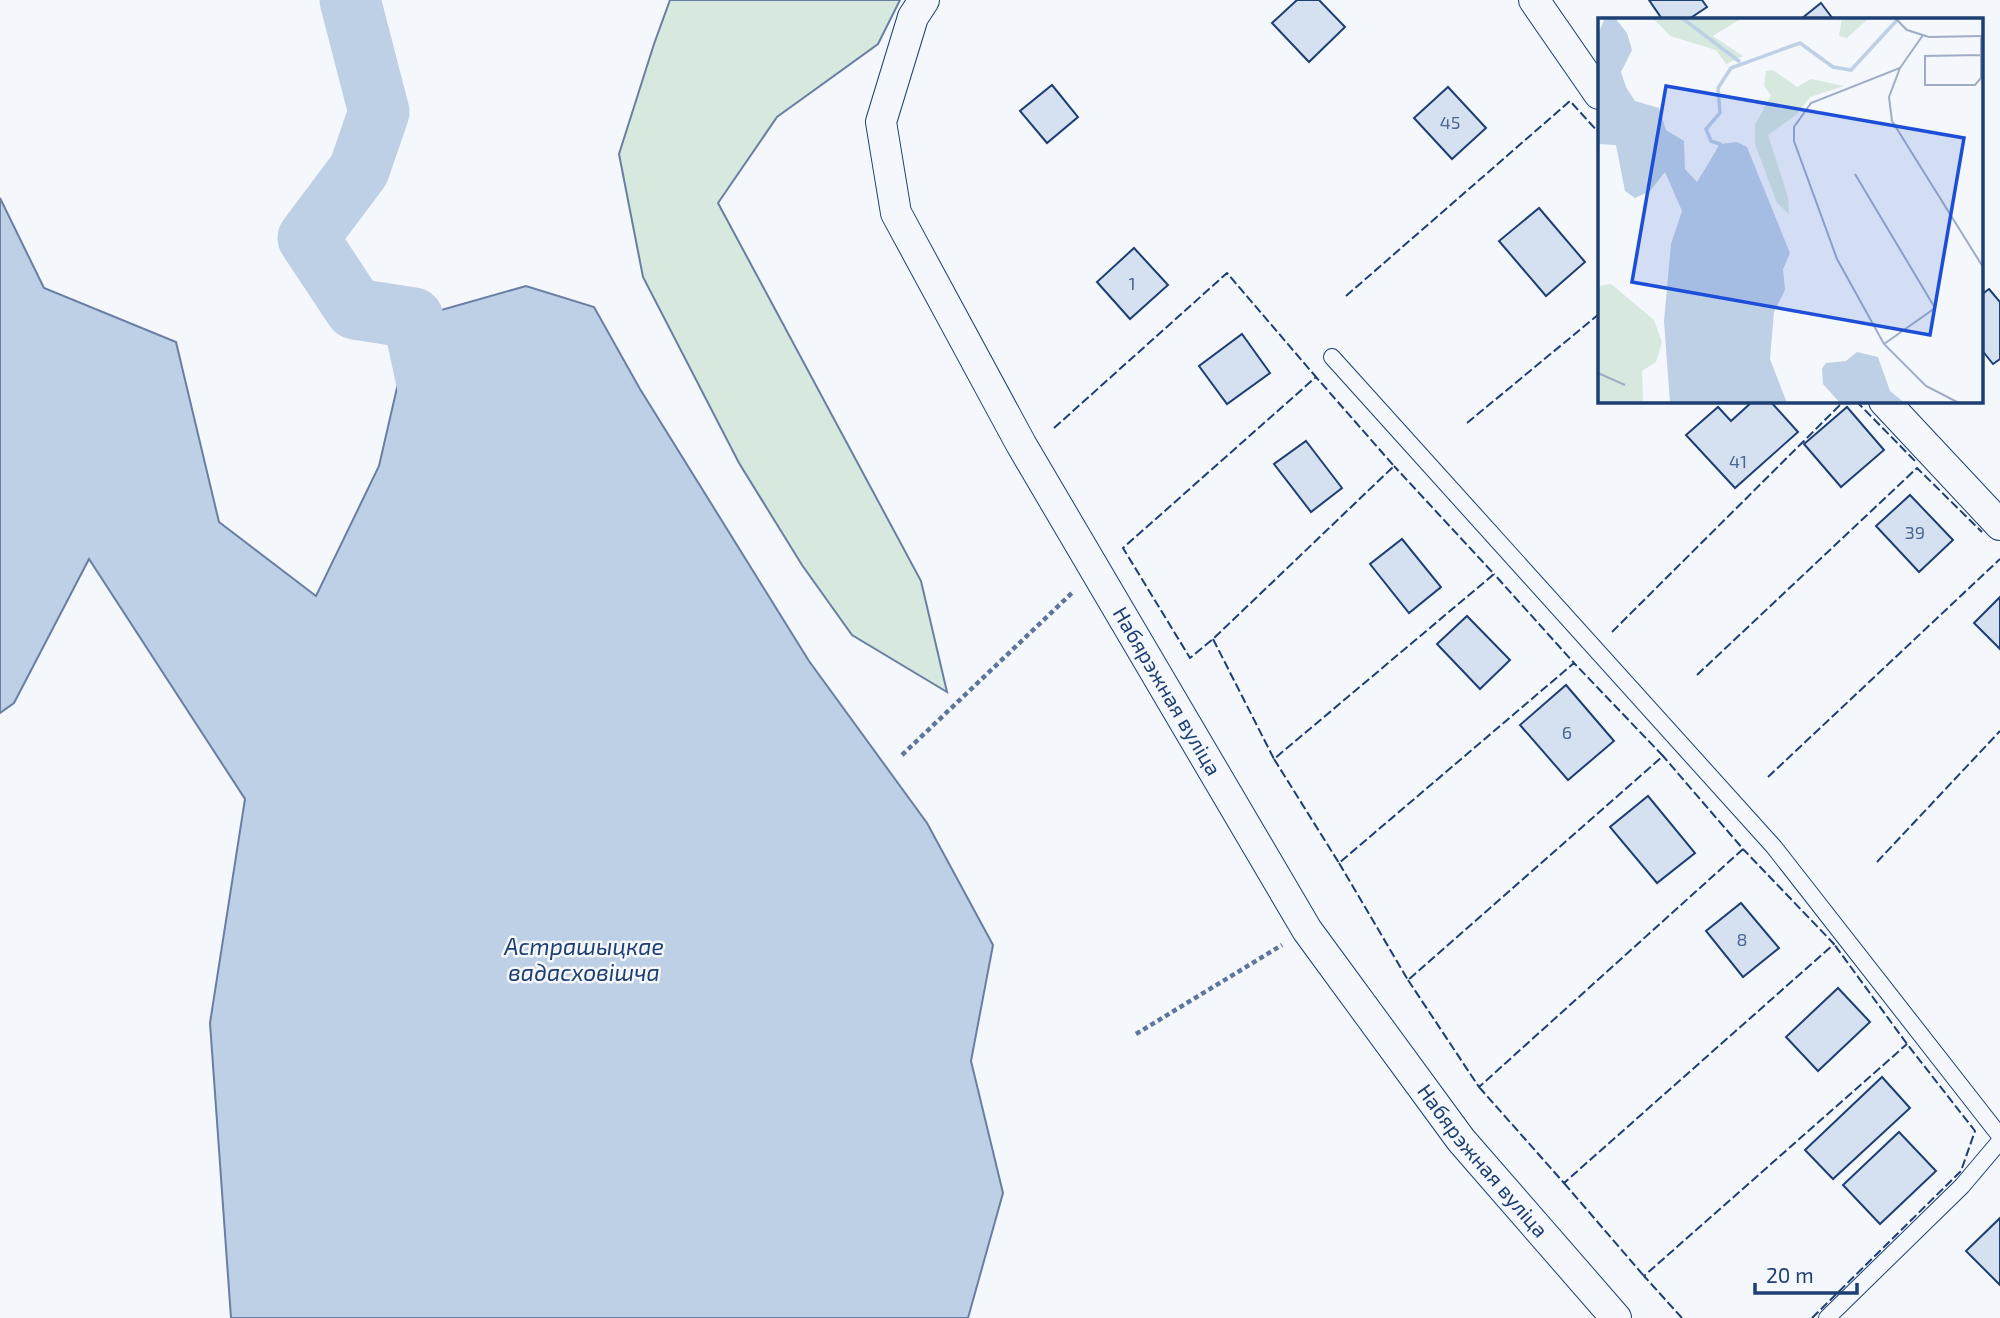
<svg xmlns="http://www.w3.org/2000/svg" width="2000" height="1318" font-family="'Exo 2',sans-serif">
<rect width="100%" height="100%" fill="#f4f7fb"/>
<path fill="#d7e8df" stroke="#687fa3" stroke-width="2" d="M670 0H900L878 44 777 117 718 203 921 581 947 692 852 635 802 565 739 463 643 277 619 154 654 44Z"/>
<path fill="#bed0e5" stroke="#687fa3" stroke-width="2" d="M0 198 44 288 176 342 219 522 316 596 379 466 413 318 526 286 594 307 640 389 809 661 927 823 993 945 971 1061 1003 1193 968 1318H231L210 1023 245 799 89 559 14 703 0 713Z"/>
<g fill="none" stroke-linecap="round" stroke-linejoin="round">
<path stroke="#bed0e5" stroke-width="61" d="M350 0 379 112 359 170 308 238 355 309 413 318 431 402"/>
</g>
<path fill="#d5e0f0" stroke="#1d3f73" stroke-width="2" d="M1297 0H1319L1345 27 1309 62 1272 23Z
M1649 0H1702L1707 7 1689 19H1662Z
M1821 3 1833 19H1801Z
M1052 85 1078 117 1047 143 1020 111Z
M1448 87 1486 128 1452 159 1414 118Z
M1539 208 1585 262 1546 296 1499 241Z
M1134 248 1168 285 1130 319 1097 282Z
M1989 289 2000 302V359L1993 364 1981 349V295Z
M1242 334 1270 373 1227 404 1199 366Z
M1753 401H1770L1798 432 1735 488 1686 435 1718 407 1731 421Z
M1847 407 1884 450 1841 487 1804 444Z
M1306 441 1342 488 1311 512 1274 464Z
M1910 495 1953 540 1919 572 1876 526Z
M1402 539 1441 587 1409 613 1370 564Z
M2000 597V649L1974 623Z
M1467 616 1510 660 1480 689 1437 644Z
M1566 685 1614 741 1568 780 1520 725Z
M1648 796 1695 853 1657 883 1610 827Z
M1741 903 1779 948 1743 977 1706 931Z
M1838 988 1870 1022 1818 1071 1786 1037Z
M1882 1077 1910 1108 1833 1179 1805 1150Z
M1899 1132 1936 1171 1880 1224 1843 1185Z
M2000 1218V1285L1966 1251Z"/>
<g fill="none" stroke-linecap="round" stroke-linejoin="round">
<defs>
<path id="lane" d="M1332 357 1774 847 2000 1136
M1827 1318 1962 1186 2000 1141"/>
<g id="street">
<path id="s1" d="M924 0 913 17 881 122 896 213 1021 444 1307 930 1461 1140 1616 1318"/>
<path d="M1534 0 1599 94"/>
<path d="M1884 401 2000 525"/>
</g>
</defs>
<use href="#lane" stroke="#1d3f73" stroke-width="18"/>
<use href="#street" stroke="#1d3f73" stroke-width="32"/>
<path stroke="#5e769c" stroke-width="4.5" stroke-dasharray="5 3.5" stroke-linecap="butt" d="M902 755 1074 591
M1136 1034 1282 945"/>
<use href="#lane" stroke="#f4f7fb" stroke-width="16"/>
<use href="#street" stroke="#f4f7fb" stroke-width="30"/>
<path stroke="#1d3f73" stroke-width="2" stroke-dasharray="9 3.5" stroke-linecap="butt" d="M1346 296 1570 101 1599 133
M1856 401 1916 462
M1467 423 1599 314
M1054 428 1227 273 1316 377 1123 548 1190 658 1213 639 1394 466 1316 377
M1612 632 1844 401
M1213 639 1274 759 1494 574 1394 466
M1697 675 1917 468 1982 532
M1274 759 1339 863 1574 663 1494 574
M1768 777 2000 559
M1877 862 2000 731
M1339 863 1408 980 1663 756 1574 663
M1408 980 1479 1087 1743 849 1663 756
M1479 1087 1564 1183 1834 944 1743 849
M1564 1183 1644 1276
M1682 1318 1644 1276 1907 1044
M1812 1318 1961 1171 1975 1131 1907 1044 1834 944"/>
</g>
<g text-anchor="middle" stroke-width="5" stroke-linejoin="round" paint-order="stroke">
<g font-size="18" fill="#4b6792">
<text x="1450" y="129">45</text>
<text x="1132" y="290">1</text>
<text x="1738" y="468">41</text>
<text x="1915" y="539">39</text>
<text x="1567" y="739">6</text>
<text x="1742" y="946">8</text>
</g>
<g font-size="21" fill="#1d3f73" stroke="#f4f7fb">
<text dy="7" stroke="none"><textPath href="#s1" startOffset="772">Набярэжная вуліца</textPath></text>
<text dy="7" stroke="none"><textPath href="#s1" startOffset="1339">Набярэжная вуліца</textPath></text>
</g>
<g font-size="23" font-style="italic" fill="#1d3f73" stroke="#f4f7fb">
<text x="584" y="955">Астрашыцкае<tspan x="584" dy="26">вадасховішча</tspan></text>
</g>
</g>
<g transform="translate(1598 18)">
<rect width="385" height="385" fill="#f4f7fb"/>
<path d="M55 0H144L115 18 145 38 128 46 118 32 72 18ZM244 0H271L249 20 241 18ZM175 52 199 69 213 61 246 68 212 79 198 97 170 117 190 179 191 196 179 185 157 126V107L173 77 166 68 168 53ZM13 266 56 302 64 324 58 344 44 353 45 385H0V268Z" fill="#d7e8df"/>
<path d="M7 0H17L29 15 34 32 23 54 28 69 37 83 61 90 68 112 86 123 87 151 99 164 122 126 139 124 149 129 192 235 185 251 187 272 176 294 172 341 189 385H72L66 303 73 226 84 193 67 154 52 173 37 180 27 173 18 127 0 126V16ZM259 334 280 339 292 373 307 385H242L225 366 224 351 228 345 248 343Z" fill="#bed0e5"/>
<path fill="none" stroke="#bed0e5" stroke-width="3.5" d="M84 0 142 44M122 137V126L113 123 108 111 122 95 120 70 133 50 202 25 235 49 253 52 301 0"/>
<path fill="none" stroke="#9eadc5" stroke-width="2" d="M297 0 309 12 331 19 385 18M325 17 302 50 213 85 196 109V123L239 241 286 326 328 368 361 385M383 37 327 38V67H377L383 60V18M302 50 291 79 294 103 385 249M257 156 337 290 286 326M0 355 27 367"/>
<path fill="#1d4ed8" fill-opacity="0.15" stroke="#1d4ed8" stroke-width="3.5" d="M68 68 366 120 332 317 34 264Z"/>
<rect width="385" height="385" fill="none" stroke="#1d3f73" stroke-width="3.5"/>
</g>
<path d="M1755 1283v10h102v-10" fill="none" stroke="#1d3f73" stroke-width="3.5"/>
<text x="1766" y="1283" font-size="21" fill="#1d3f73" stroke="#f4f7fb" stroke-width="5" paint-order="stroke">20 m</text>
</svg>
